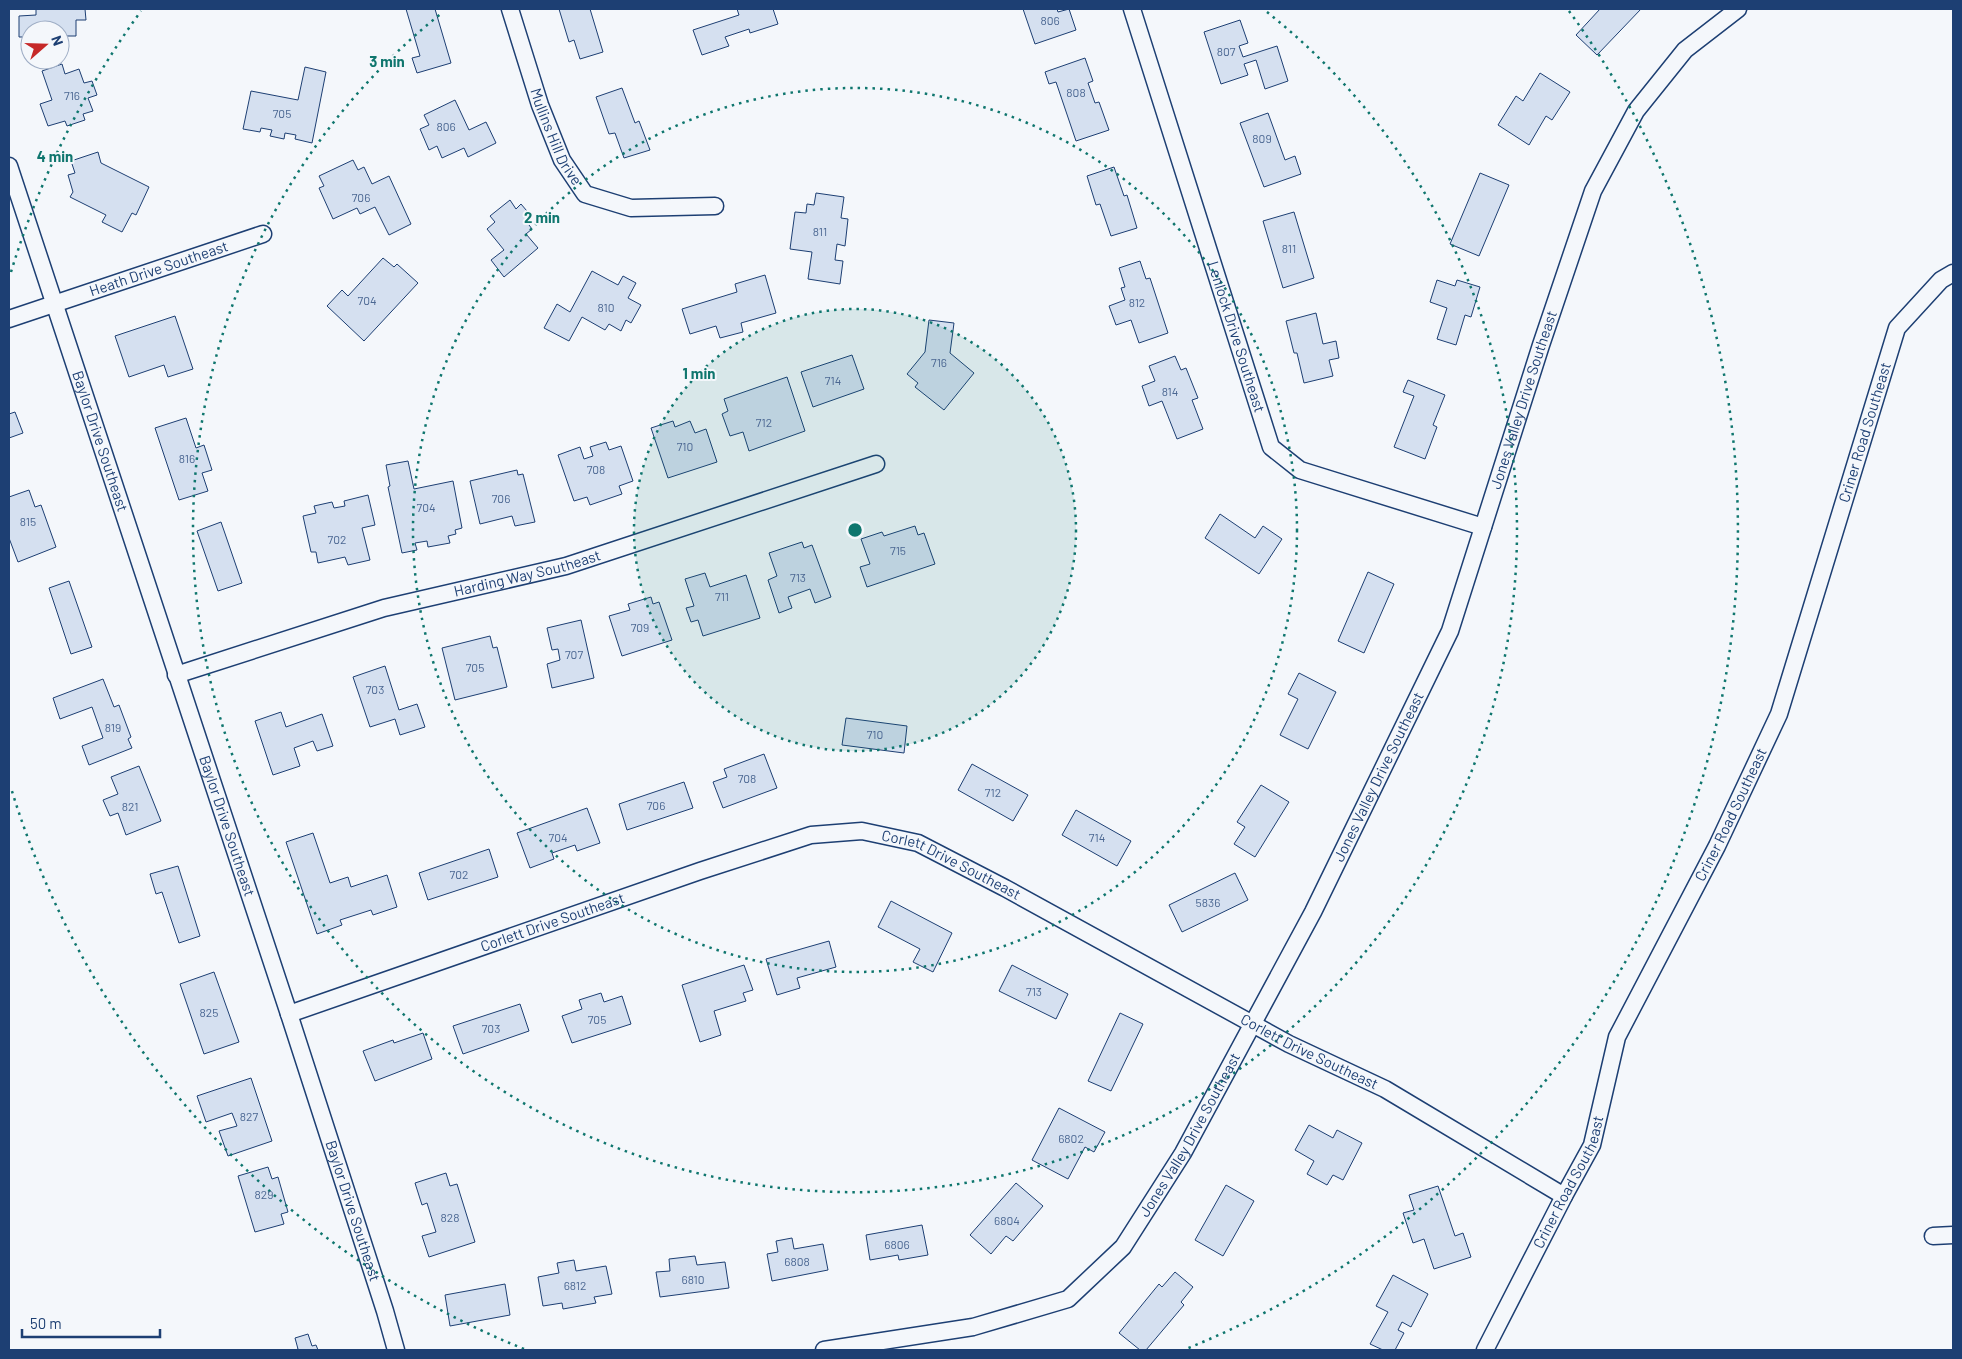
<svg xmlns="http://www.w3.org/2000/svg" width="1962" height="1359" font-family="Barlow,sans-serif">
<rect width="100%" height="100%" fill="#f4f7fb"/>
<path fill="#d5e0f0" stroke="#1d3f73" d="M36 9H85L86 20H76V36H60V30H30V37H19V16L36 15Z
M406 9H435L451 63 417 73 412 58 420 56Z
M559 9H590L603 52 580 59 574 40 569 42Z
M737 9H773L778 24 750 33 749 29 725 37 729 46 702 55 693 30 739 15Z
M1023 9H1057L1058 12 1069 9 1076 30 1035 44Z
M1600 9H1641L1597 55 1576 35Z
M1240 20 1248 43 1239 46 1243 57 1277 46 1288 81 1265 89 1256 60 1244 64 1248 75 1221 84 1204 32Z
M1085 58 1093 81 1088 83 1095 103 1099 102 1109 130 1076 141 1056 82 1049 84 1045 72Z
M62 64 65 74 79 69 84 83 92 81 97 95 88 98 93 111 83 114 85 120 67 126 65 121 48 126 40 104 52 100 42 71Z
M305 67 326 72 312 143 295 139 296 135 285 133 284 139 270 136 272 130 261 128 260 132 243 129 251 91 298 100Z
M1540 73 1570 92 1552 120 1546 116 1529 145 1498 125 1516 96 1523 101Z
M622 88 635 123 639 121 650 150 624 158 615 133 609 134 596 97Z
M455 100 469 130 486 122 496 143 468 157 464 148 442 158 437 146 429 150 420 129 429 125 424 115Z
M1268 113 1285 160 1295 156 1301 174 1264 187 1240 123Z
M98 152 101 163 149 187 136 215 132 213 122 232 102 222 106 215 70 197 73 192 68 175 75 173 71 161Z
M353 160 358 170 364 167 372 184 389 176 411 224 389 235 375 207 360 214 357 208 333 219 319 188 324 186 319 176Z
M1114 167 1124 196 1127 195 1137 228 1111 236 1100 204 1096 205 1087 176Z
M1480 173 1509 185 1479 256 1450 244Z
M816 193 844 197 841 218 848 219 845 246 837 244 835 260 843 261 840 284 808 279 812 252 790 249 795 212 806 213 807 204 814 205Z
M510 200 516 209 521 204 532 217 526 221 532 229 526 234 538 248 504 277 491 260 504 250 487 229 495 222 490 216Z
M1294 212 1314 278 1283 288 1263 221Z
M383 258 394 267 397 264 418 283 364 341 327 306 342 290 348 296Z
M1140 261 1146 279 1150 278 1168 333 1139 343 1131 320 1116 325 1109 306 1125 300 1121 288 1125 287 1119 268Z
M592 271 618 285 623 276 636 283 628 298 641 305 631 323 626 320 621 331 609 324 605 330 582 317 569 341 544 328 557 304 570 312Z
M765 275 776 313 741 323 743 332 720 338 716 326 690 334 682 309 737 292 735 284Z
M1437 280 1455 286 1457 280 1480 287 1471 317 1465 315 1456 345 1437 339 1447 308 1430 302Z
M1316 313 1323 344 1336 341 1339 358 1329 360 1333 376 1304 383 1297 353H1294L1286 321Z
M175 316 193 369 168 377 164 365 129 377 115 336Z
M929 320 954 323 950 353 974 373 944 410 915 387 918 383 907 374 925 352Z
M852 355 864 389 813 407 801 372Z
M1175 356 1181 370 1186 368 1198 398 1192 400 1203 429 1177 439 1162 401 1149 406 1142 386 1155 381 1149 366Z
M787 377 805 431 749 451 743 432 730 436 722 414 728 411 724 399Z
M1408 380 1445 395 1433 425 1437 427 1425 459 1394 447 1414 396 1403 392Z
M15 412 23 433 9 438V414Z
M186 418 196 448 204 445 212 470 202 473 208 491 179 500 155 428Z
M673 421 675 427 690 421 695 433 706 429 717 462 668 478 651 428Z
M606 442 609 450 621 446 633 481 619 486 622 494 590 505 587 497 574 501 558 455 580 447 584 459 593 456 590 447Z
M408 461 414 489 453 481 462 528 455 530 456 534 448 536 450 543 428 547 427 541 415 543 417 550 402 553 388 487 390 486 386 465Z
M517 470 518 475 523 474 535 522 515 526 512 516 480 524 470 481Z
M29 490 35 507 41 505 56 547 18 562 9 538V497Z
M368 495 375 525 362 528 370 560 348 565 345 557 318 563 316 552H311L303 516 316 513 314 506 332 502 334 508 345 506 344 501Z
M1220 514 1255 538 1263 526 1282 539 1259 574 1205 538Z
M221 522 242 583 218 591 197 531Z
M915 526 918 535 924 533 935 564 867 587 860 567 870 564 861 539 882 532 884 536Z
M802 542 804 548 812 545 831 597 815 603 810 589 788 597 792 608 779 613 768 580 777 576 769 553Z
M1368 572 1394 584 1364 653 1338 641Z
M705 573 710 587 746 575 760 618 703 636 698 620 691 622 686 608 694 606 685 579Z
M69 581 92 647 71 654 49 588Z
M651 597 653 604 659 602 672 640 622 656 609 616 630 610 628 604Z
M581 620 594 678 552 688 547 664 560 660 558 649 552 650 547 628Z
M490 636 493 648 497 647 507 687 455 700 442 648Z
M385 666 399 710 417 704 425 727 400 735 395 719 370 727 353 677Z
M1299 673 1336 692 1308 749 1280 735 1298 699 1288 694Z
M103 679 114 707 119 705 131 737 128 739 132 748 89 765 82 746 103 738 92 707 60 719 53 698Z
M281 712 286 727 322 714 333 746 317 751 313 741 294 748 300 766 273 775 255 721Z
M846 718 907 726 904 753 842 745Z
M764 754 777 788 723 808 713 782 727 777 724 769Z
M972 764 1028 795 1013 821 958 790Z
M139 766 161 821 126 835 118 813 110 816 103 800 118 794 111 777Z
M684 782 693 808 627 830 619 804Z
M1261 785 1289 802 1255 857 1234 844 1245 827 1237 822Z
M587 808 600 843 577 851 575 845 552 853 554 859 530 868 517 833Z
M1076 810 1131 841 1117 866 1062 835Z
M313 833 330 883 348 877 351 887 387 875 397 907 373 915 371 910 340 920 342 925 317 934 286 842Z
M489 849 498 877 428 900 419 873Z
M178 866 200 936 179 943 162 892 156 894 150 874Z
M1235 873 1248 900 1182 932 1169 905Z
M891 901 952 933 933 972 913 962 920 949 878 927Z
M829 941 836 967 797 978 800 988 777 995 766 959Z
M744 965 753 990 743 993 746 1001 714 1011 721 1035 700 1042 682 985Z
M1012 965 1068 994 1056 1019 999 991Z
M214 972 239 1042 204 1054 180 984Z
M601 993 604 1002 622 996 631 1024 572 1043 562 1016 582 1009 579 1000Z
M520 1004 529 1031 463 1054 453 1026Z
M1120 1013 1143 1024 1111 1091 1088 1081Z
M423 1033 432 1059 375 1081 363 1051 393 1040 394 1043Z
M251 1078 272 1141 228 1156 219 1131 237 1126 232 1113 206 1122 197 1096Z
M1059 1108 1105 1132 1094 1152 1085 1147 1068 1179 1032 1160Z
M1309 1125 1333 1138 1337 1130 1362 1143 1343 1180 1333 1175 1327 1185 1307 1174 1314 1161 1295 1150Z
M268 1167 272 1179 278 1177 288 1212 281 1214 284 1224 255 1232 238 1176Z
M446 1173 450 1186 457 1184 475 1242 429 1257 422 1236 436 1232 427 1203 422 1205 415 1183Z
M1016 1183 1043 1206 1013 1241 1006 1236 991 1254 970 1235Z
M1226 1185 1254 1201 1223 1256 1195 1240Z
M1438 1186 1455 1236 1463 1233 1471 1257 1434 1269 1424 1239 1413 1243 1403 1213 1414 1210 1409 1195Z
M922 1225 928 1255 899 1260 898 1255 870 1260 866 1235Z
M792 1238 794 1249 823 1244 828 1270 772 1281 767 1254 778 1252 776 1241Z
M695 1256 697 1265 725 1262 729 1288 660 1297 656 1272 670 1271 669 1259Z
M574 1260 576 1271 606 1266 612 1294 594 1297 596 1303 563 1309 562 1303 543 1306 538 1277 559 1273 557 1263Z
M1175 1272 1193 1287 1181 1302 1184 1305 1146 1350H1140L1119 1333 1159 1284 1162 1287Z
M1393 1275 1428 1294 1411 1327 1402 1322 1398 1330 1404 1333 1395 1350H1383L1370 1344 1388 1312 1376 1306Z
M505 1284 510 1315 450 1326 445 1295Z
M308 1334 312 1346 316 1345 318 1350H295L298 1349 295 1338Z"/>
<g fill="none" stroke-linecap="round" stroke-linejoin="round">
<defs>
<g id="minor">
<path id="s1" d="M510 9 540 105 562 160 585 194 631 208 715 206"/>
<path id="s2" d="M1132 9 1271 447 1300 470 1483 527"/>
<path id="s3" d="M9 166 289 1014 385 1311 396 1350"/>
<path id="s4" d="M9 319 263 234"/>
<path id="s5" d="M176 675 384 608 566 566 876 464"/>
<path id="s6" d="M289 1014 700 871 811 835 862 831 918 843 1005 888 1289 1044 1385 1089 1564 1196"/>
<path d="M1933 1236 1953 1235"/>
<path id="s7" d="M824 1350 973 1327 1068 1299 1123 1247 1183 1153 1313 912 1450 631 1541 345 1593 191 1636 111 1685 50 1738 9"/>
<path id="s8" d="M1485 1350 1564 1196 1592 1145 1617 1037 1717 846 1779 714 1897 328 1941 280 1953 273"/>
</g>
</defs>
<use href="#minor" stroke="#1d3f73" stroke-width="19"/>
<use href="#minor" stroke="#f4f7fb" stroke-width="16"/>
</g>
<circle cx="855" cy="530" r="221" fill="#0f766e" fill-opacity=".12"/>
<g fill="none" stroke="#0f766e" stroke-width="2.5" stroke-dasharray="2.5 5">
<circle cx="855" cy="530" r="221"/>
<circle cx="855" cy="530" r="442"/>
<path d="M1267 12A662 662 0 1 1 443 12"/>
<path d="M524 1349A883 883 0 0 1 11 788M11 272A883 883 0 0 1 141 11M1569 11A883 883 0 0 1 1186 1349"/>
</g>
<g text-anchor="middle" stroke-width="4" stroke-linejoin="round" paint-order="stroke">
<g font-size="12" fill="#4b6792">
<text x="1050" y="25">806</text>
<text x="1226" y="56">807</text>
<text x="1076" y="97">808</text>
<text x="72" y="100">716</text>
<text x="282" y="118">705</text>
<text x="446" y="131">806</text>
<text x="1262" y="143">809</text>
<text x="361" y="202">706</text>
<text x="820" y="236">811</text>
<text x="1289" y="253">811</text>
<text x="367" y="305">704</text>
<text x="1137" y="307">812</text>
<text x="606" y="312">810</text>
<text x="939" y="367">716</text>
<text x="833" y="385">714</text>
<text x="1170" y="396">814</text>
<text x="764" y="427">712</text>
<text x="685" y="451">710</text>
<text x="187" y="463">816</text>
<text x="596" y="474">708</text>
<text x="501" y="503">706</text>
<text x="426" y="512">704</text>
<text x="28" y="526">815</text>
<text x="337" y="544">702</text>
<text x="898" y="555">715</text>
<text x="798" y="582">713</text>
<text x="722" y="601">711</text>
<text x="640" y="632">709</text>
<text x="574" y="659">707</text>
<text x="475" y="672">705</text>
<text x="375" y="694">703</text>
<text x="113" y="732">819</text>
<text x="875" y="739">710</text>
<text x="747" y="783">708</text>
<text x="993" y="797">712</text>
<text x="656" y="810">706</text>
<text x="130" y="811">821</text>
<text x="558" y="842">704</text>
<text x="1097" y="842">714</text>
<text x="459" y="879">702</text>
<text x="1208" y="907">5836</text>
<text x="1034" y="996">713</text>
<text x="209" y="1017">825</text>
<text x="597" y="1024">705</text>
<text x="491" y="1033">703</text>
<text x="249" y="1121">827</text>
<text x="1071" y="1143">6802</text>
<text x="264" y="1199">829</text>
<text x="450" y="1222">828</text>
<text x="1007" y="1225">6804</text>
<text x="897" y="1249">6806</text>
<text x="797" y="1266">6808</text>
<text x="693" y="1284">6810</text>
<text x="575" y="1290">6812</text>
</g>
<g font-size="15" fill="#1d3f73" stroke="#f4f7fb">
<text dy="5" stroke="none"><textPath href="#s1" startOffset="136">Mullins Hill Drive</textPath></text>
<text dy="5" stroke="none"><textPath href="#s4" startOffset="158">Heath Drive Southeast</textPath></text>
<text dy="5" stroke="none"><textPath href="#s2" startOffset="344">Lenlock Drive Southeast</textPath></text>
<text dy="5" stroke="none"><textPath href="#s7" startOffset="1266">Jones Valley Drive Southeast</textPath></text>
<text dy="5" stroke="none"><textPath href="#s8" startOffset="998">Criner Road Southeast</textPath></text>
<text dy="5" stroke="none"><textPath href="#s3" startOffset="290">Baylor Drive Southeast</textPath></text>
<text dy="5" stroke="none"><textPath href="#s5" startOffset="366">Harding Way Southeast</textPath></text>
<text dy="5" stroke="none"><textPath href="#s7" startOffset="861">Jones Valley Drive Southeast</textPath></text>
<text dy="5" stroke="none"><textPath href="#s8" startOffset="592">Criner Road Southeast</textPath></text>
<text dy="5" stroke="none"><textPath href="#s3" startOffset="695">Baylor Drive Southeast</textPath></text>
<text dy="5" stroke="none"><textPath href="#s6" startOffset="699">Corlett Drive Southeast</textPath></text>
<text dy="5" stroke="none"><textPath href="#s6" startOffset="279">Corlett Drive Southeast</textPath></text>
<text dy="5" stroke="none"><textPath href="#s6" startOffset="1104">Corlett Drive Southeast</textPath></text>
<text dy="5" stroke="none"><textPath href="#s7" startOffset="456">Jones Valley Drive Southeast</textPath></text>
<text dy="5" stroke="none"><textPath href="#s8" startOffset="188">Criner Road Southeast</textPath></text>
<text dy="5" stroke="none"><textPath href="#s3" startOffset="1100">Baylor Drive Southeast</textPath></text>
</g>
</g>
<circle cx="855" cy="530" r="8" fill="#0f766e" stroke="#f4f7fb" stroke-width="2.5"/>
<g font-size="15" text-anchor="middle" font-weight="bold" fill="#0f766e" stroke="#f4f7fb" stroke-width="4" stroke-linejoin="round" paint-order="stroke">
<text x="387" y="67">3 min</text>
<text x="55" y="162">4 min</text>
<text x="542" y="223">2 min</text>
<text x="699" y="379">1 min</text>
</g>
<rect width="1962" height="1359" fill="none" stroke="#1d3f73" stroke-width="20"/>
<g transform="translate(45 45) rotate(70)"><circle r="24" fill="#f4f7fb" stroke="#9eadc5"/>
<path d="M0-4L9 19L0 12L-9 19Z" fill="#c62828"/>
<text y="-8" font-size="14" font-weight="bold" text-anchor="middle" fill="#1d3f73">N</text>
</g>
<path d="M22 1329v8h138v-8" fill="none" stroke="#1d3f73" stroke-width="2.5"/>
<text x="30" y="1329" font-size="15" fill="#1d3f73" stroke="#f4f7fb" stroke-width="4" paint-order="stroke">50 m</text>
</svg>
